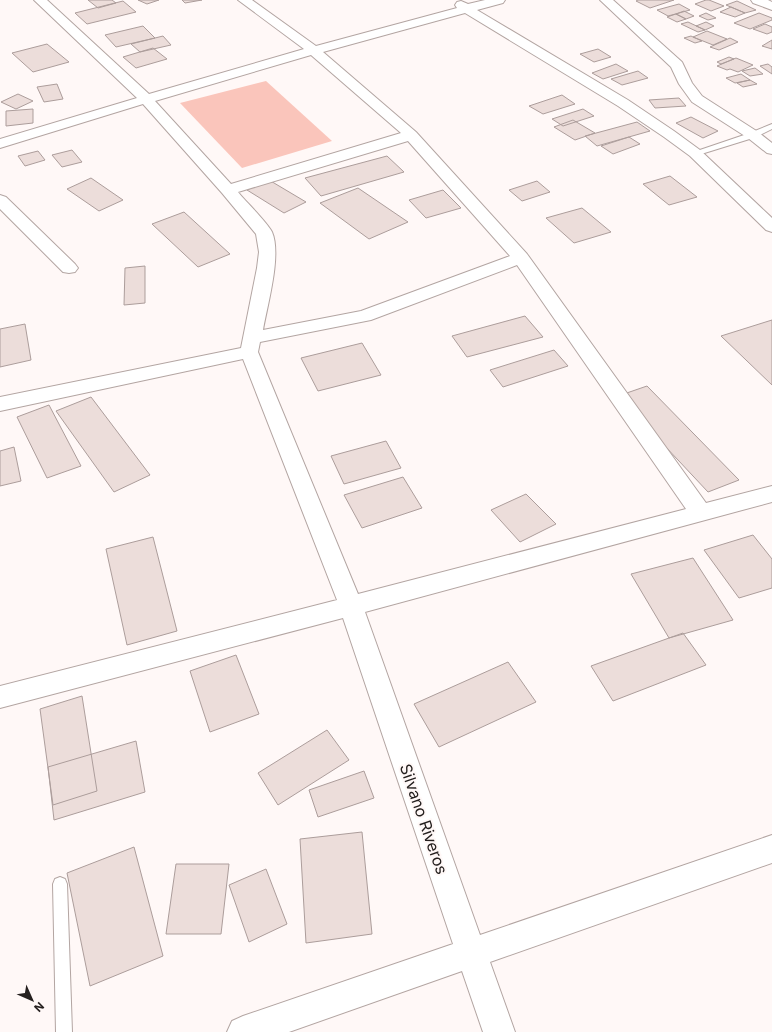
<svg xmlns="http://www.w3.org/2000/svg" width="772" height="1032" font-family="Inter,sans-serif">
<rect width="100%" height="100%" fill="#fff8f7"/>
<path fill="#fac5bb" d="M266 81 332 141 242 168 180 103Z"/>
<path fill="#ecddda" stroke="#ac9d9b" d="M88 0H112L116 3 98 8Z
M138 0H159L147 4Z
M182 0H202L185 3Z
M638 0H674L650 8 636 1Z
M706 0H709L724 6 711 11 695 4Z
M123 1 136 12 87 24 75 13Z
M737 1 756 10 745 13 726 5Z
M679 4 690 10 668 16 657 10Z
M731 7 745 13 735 17 720 12Z
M684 11 694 16 686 19 676 14Z
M706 13 716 18 708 20 699 16Z
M759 13 772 18V20L750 29 734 23Z
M676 14 686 19 677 22 667 17Z
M688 22 705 30 698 32 681 24Z
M706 22 714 26 705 30 696 26Z
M765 24 772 27V32L767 34 753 29Z
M143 26 155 38 116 47 105 35Z
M707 31 727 39 713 45 693 37Z
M163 36 171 45 140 52 131 44Z
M691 36 693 37 702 41 695 43 684 38Z
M730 38 738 42 719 50 710 47Z
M772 40V49L762 46Z
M47 44 69 62 33 72 12 53Z
M153 48 167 59 136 68 123 57Z
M598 49 611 57 594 62 580 54Z
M729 57 734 59 721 64 717 62Z
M736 58 753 65 738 72 730 69 727 70 717 66Z
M616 64 628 71 603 79 592 73Z
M768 64 772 67V74L760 66Z
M755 68 763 74 750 76 742 71Z
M638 71 648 78 622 85 611 79Z
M741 74 750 80 735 83 726 78Z
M750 80 757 84 743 87 737 83Z
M57 84 63 99 44 102 37 87Z
M18 94 33 101 16 109 1 102Z
M562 95 575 104 543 114 529 106Z
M679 98 686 106 655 108 649 100Z
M33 109V123L6 126V111Z
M583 109 594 116 563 126 552 119Z
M691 117 718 131 703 138 676 123Z
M573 120 595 133 575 140 554 127Z
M637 122 650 131 597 146 585 136Z
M629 137 640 144 613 154 601 146Z
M72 150 82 162 62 167 52 155Z
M38 151 45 160 25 166 18 156Z
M387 156 404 172 321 196 305 178Z
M670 176 697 197 669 205 643 184Z
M91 178 123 200 99 211 67 189Z
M269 180 306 202 284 213 247 190Z
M537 181 550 192 522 201 509 190Z
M358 188 408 222 369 239 320 203Z
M443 190 461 208 426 218 409 200Z
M582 208 611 232 574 243 546 218Z
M184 212 230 254 198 267 152 224Z
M145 266V303L124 305 125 268Z
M525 316 543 337 467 357 452 336Z
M772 320V385L721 336Z
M25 324 31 360 0 367V329Z
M362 343 381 375 318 391 301 358Z
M554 350 568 366 503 387 490 370Z
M647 386 739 480 708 492 618 396Z
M91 397 150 475 114 492 56 411Z
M49 405 81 466 47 478 17 417Z
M386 441 401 468 344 484 331 456Z
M14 447 21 481 0 486V451Z
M403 477 422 508 362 528 344 495Z
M526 494 556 524 520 542 491 510Z
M753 535 772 559V588L739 598 704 550Z
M153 537 177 631 127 645 106 549Z
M693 558 733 620 669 638 631 574Z
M683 633 706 665 613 701 591 666Z
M236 655 259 714 210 732 190 671Z
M508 662 536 702 439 747 414 704Z
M82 696 97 791 53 805 40 709Z
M327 730 349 760 278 805 258 773Z
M136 741 145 792 54 820 48 767Z
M364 771 374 798 318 817 309 790Z
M362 832 372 934 306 943 300 839Z
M134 847 163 956 90 986 67 873Z
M176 864H229L221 934H166Z
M266 869 287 924 249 942 229 885Z"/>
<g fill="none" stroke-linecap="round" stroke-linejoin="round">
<defs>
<path id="lane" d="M772 124V129L756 137 698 155H695L691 153 750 133Z
M60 877 65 879 67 884 72 1032H56L53 884 55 879Z"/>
<path id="street" d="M34 0H47L149 94 304 49 238 0H252L316 46 457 8 455 5 457 2 461 1 468 4 485 0H505L503 3 477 10 628 100 674 131 700 150 772 218V232L766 230 690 156 664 137 618 106 465 13 323 52 416 132 527 254 706 503 772 486V502L365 612 480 935 772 835V863L490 962 515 1032H483L462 971 289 1032H227L232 1021 243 1016 453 944 343 618 0 708V686L337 600 243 359 0 411V397L241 348 257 268 259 252 256 234 222 193 143 104 0 148V139L137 98ZM311 55 401 133 231 184 155 101ZM408 141 510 256 361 311 263 330C267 306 282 255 272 232 267 222 246 202 238 192ZM517 265 686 509 358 594 258 352 260 342 371 320Z
M600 0H613L682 62 692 83 702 96 758 132 772 143V154L767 153 748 138 692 102 679 84 671 67Z
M751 0H768L772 2V10L753 3Z
M0 195 6 197 75 264 78 268 75 272 69 273 63 272 0 209Z"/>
</defs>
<use href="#lane" stroke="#b3a5a2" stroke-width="2"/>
<use href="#street" stroke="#b3a5a2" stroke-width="2"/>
<use href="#lane" fill="#fff" fill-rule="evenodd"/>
<use href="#street" fill="#fff" fill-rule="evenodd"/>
</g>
<g text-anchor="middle" stroke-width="4" stroke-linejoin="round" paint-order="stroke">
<g font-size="16" fill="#25201f" stroke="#fff8f7">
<text transform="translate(424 819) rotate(71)" y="6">Silvano Riveros</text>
</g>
</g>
<g transform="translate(32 1000) rotate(135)" stroke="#fff8f7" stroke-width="3" paint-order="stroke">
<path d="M0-3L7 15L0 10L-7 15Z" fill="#25201f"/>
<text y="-6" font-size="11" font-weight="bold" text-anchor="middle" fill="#25201f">N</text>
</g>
</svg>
